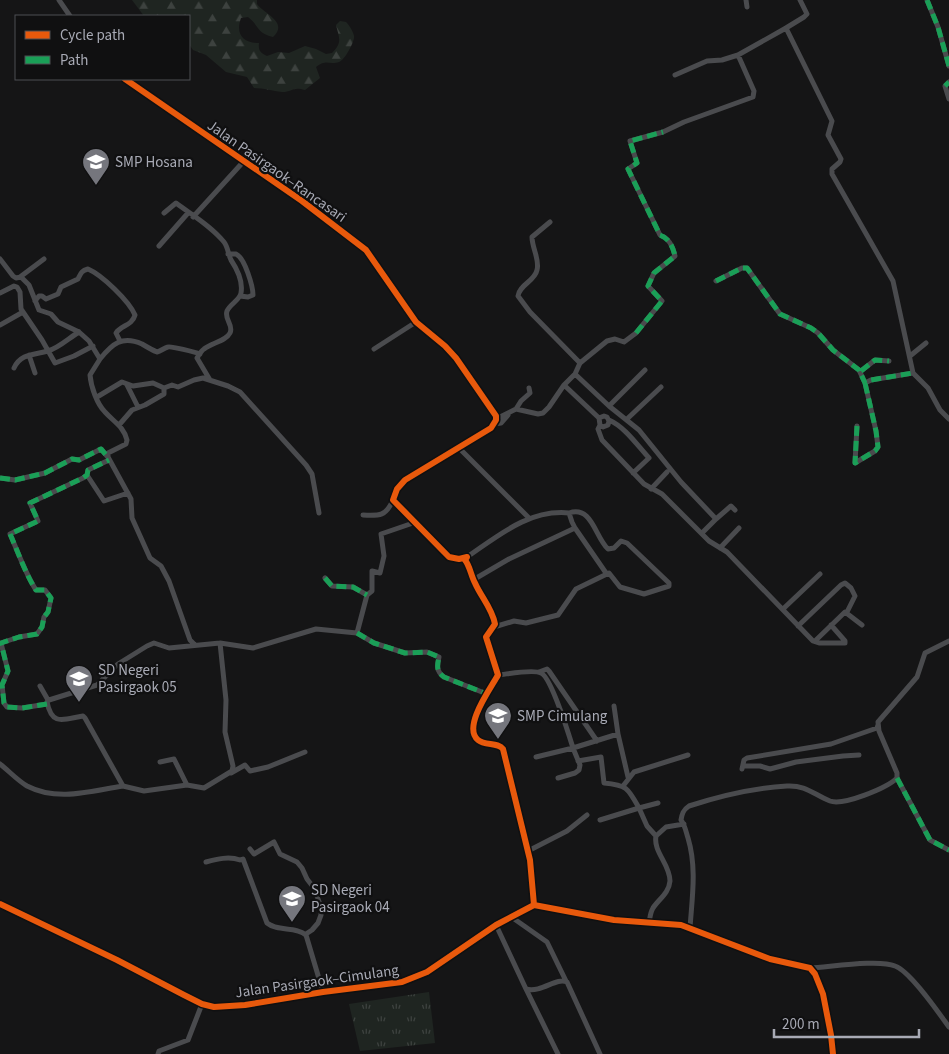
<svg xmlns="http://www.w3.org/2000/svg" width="949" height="1054" font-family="'Source Sans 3',sans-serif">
<defs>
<pattern id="grass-tufts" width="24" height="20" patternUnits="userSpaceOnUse" patternTransform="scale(1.25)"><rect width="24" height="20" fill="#1f2521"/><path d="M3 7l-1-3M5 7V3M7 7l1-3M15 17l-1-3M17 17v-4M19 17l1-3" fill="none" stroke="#3d423f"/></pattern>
<pattern id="forest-firs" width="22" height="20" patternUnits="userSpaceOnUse" patternTransform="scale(1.25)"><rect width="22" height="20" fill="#1f2521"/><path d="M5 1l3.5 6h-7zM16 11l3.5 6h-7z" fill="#3d423f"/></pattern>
</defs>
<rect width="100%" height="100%" fill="#151516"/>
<path fill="url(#grass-tufts)" d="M429 992 435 1043 360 1051 349 1004Z"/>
<path fill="url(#forest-firs)" d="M132 0H257V4C264 14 289 22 273 37 256 33 259 25 248 17L241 18C235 34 243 43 259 43 258 50 260 53 267 56L278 52 289 53 305 46 316 49 326 54 332 53C343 42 339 38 336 25L340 21 346 22C349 25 353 31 354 36 355 41 345 60 339 62 329 65 326 59 316 67L320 78 305 90C293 86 292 92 282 92 273 91 264 88 254 88L247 77 226 72 206 55 193 50 189 44V16H144Z"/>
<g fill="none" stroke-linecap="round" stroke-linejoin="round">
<path stroke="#4a4b4e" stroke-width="5" d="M59 0 70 16
M746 0 747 7
M800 0 807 14 804 17 786 28 832 121 828 135 841 159 840 162 832 169V174L893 281 913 373 928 388 940 410 949 419
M927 0 938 27 949 66
M675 75 707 61 722 60 738 55 786 28
M125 79 302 201 366 250 416 322 445 346 456 358 496 416V420L491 428 405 480 397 489 393 500 449 557 459 559 467 557 465 560C470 566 471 576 475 583 481 597 492 608 495 624L486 637 498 675C491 688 462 727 478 740 485 746 498 742 503 749L530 860 534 905
M949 82 945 86 949 99
M164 213 176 203C192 215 211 226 224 242 228 247 228 254 231 260 237 269 243 282 241 293 240 300 230 304 227 311 224 320 234 325 230 333 226 341 211 343 204 349 201 351 199 355 197 358L210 380
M193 217 244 161
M550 222 532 237C532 248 540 260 537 270 535 281 519 285 518 296L530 312 580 363 575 374
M159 246 188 213
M228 254C229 254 235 254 236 254 245 258 253 287 253 295L248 297 240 296
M0 259 13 276 16 278 21 277 29 285 39 310 51 314 58 322 79 332 89 341 100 359 90 375C91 387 97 404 105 412 114 422 124 427 127 440L126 444 108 453V457L131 499 132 518 150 558 161 566 169 581 190 640 195 645
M20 277 44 259
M716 281 742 268H747L780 314 811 328 818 333 833 350 859 370 865 383 871 380 913 373
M0 293 14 286 17 287 20 292 21 309 42 340 55 363 74 356 93 346
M35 301 39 296H42L46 299 58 294 61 287 78 279C81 273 81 271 88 269 102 275 129 301 135 315 132 326 121 325 116 333L120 341
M0 325 23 312
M374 349 416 322
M29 355 35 373
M910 356 926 343
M100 359C112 344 122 335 142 344 147 347 152 350 157 352 161 351 164 348 168 347 171 346 195 352 200 354
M580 363 607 341 615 339 624 342 636 333 662 301 648 286 654 273 675 256C673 247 669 238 660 235L628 169 637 163 630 141 663 132 684 122 753 97 754 91 738 55
M14 368C21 353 35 355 48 351 59 348 69 338 79 332
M861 371 875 360 889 361
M127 385 138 407
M564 385 599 418 600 425 603 427 608 425 609 421 607 417 604 416 599 418
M97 397 122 382 133 386 153 383 164 388 172 385 178 387 194 380 203 378 228 386 240 392 306 465 312 474 319 513
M609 406 645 370
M516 409 521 401 530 393 529 388
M496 419 516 409 538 414 543 413 549 407 564 385 575 374 609 406 639 430 681 482 716 519 702 533
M627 419 661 387
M609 420C625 427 637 445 649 458L633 473
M494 424 501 423 508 415
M119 425 132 410 145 405 164 394V388
M600 425 598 429 602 440 644 484 662 494 709 541 727 552 813 641H815L845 612 862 625
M857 426 855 463 875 451 878 447 876 431 865 383
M459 448 529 518
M87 475 104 501 128 493
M0 478 15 480 45 473 72 459 79 460 101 449 107 456
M651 489 667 472
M363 515C380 516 386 516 393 500
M716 519 731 506 735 510
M575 528 606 573
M720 548 739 528
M467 557C498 536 529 509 569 513L572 522 575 528 509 559 473 580
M325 578 332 586 353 587 367 595
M783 609 820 574
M798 626 841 585 845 583 851 588 855 596 847 612
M494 627 514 621 526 623 558 615 576 589 609 573 620 587 644 594 669 586V583L627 543 621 541 614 548 608 549C595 537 592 505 569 513
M357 633 374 643 405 653 427 652 439 657C437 666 436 671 444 677L487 694
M813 641 819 643H845V641L831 625
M539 672 547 669 549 671 597 741
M498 675C508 674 533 669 541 673 551 677 569 735 573 748L536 757
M40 686 48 700
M47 704 22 708 7 707 4 703 2 685 8 671 1 643 19 637 37 634 42 627 44 617 48 612 51 598 45 590H36C26 575 18 552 10 534L38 521 30 503 83 478 87 475 88 470 109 460
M614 706 618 734 628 777
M578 761 601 757 604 783C627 785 628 788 639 808L600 820
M160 762 174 759 187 785
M0 764C9 771 17 780 27 786 58 802 91 791 123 786L85 718 83 716C64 719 52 727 47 702L49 700 97 685 118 664 147 646 154 643 169 648 220 643 253 648 316 629 357 633 367 595 372 591V571L380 573 384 556 381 534 416 522
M743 766H760L770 769 796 762 843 756 859 755
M742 769 744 760 747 758 831 744 877 728 878 725
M231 773 245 765 250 771 268 767 305 752
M558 778 575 773 579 770 580 765 573 748 618 734
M897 778 930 840 949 850
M123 786 144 791 187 785 204 788 232 771 233 766 225 732 226 700 220 643
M623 786 634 772 688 755
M656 836 647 826 639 808 658 803
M250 849 254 854 274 842 280 854 297 862 302 868 307 879 314 888 321 907V915L318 923 312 930 306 934
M528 851 567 831 587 815
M206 862C217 859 229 856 240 860L243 859 267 923C278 932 295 926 306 935L323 992
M0 904 117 960 184 995 202 1004 214 1007 245 1005 323 992 402 982 427 972 496 925 534 905 614 920 681 925 770 959 810 968 815 974 823 994 831 1035 833 1054
M510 916 547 942 566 981
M649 923C650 918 650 913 653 908 659 899 669 893 670 881 670 864 653 852 656 836L666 827 684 824
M496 925 526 989C542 993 556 977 567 982L600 1054
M690 928C692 898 697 868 688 838 686 832 685 825 681 820 682 814 683 810 689 806 720 796 753 788 787 786 806 785 813 794 830 801 843 806 887 788 897 778V773L879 731 878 722 917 677 925 653 949 641
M810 968C830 967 879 959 895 966 910 971 938 1012 949 1027
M526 989 558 1054
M158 1054 159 1051 188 1040 202 1004"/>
<path stroke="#1a9f57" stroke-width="5" stroke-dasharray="10 5" stroke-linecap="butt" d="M927 0 938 27 949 66
M945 86 949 82
M716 281 742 268H747L780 314 811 328 818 333 833 350 859 370 865 383 871 380 913 373
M636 333 662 301 648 286 654 273 675 256C673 247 669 238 660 235L628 169 637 163 630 141 663 132
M861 371 875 360 889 361
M857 426 855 463 875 451 878 447 876 431 865 383
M0 478 15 480 45 473 72 459 79 460 101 449 107 456
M325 578 332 586 353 587 367 595
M357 633 374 643 405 653 427 652 439 657C437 666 436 671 444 677L487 694
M47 704 22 708 7 707 4 703 2 685 8 671 1 643 19 637 37 634 42 627 44 617 48 612 51 598 45 590H36C26 575 18 552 10 534L38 521 30 503 83 478 87 475 88 470 109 460
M897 778 930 840 949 850"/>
<defs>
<path id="cycleway" d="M125 79 302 201 366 250 416 322 445 346 456 358 496 416V420L491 428 405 480 397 489 393 500 449 557 459 559 467 557 465 560C470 566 471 576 475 583 481 597 492 608 495 624L486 637 498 675C491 688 462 727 478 740 485 746 498 742 503 749L530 860 534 905
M0 904 117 960 184 995 202 1004 214 1007 245 1005 323 992 402 982 427 972 496 925 534 905 614 920 681 925 770 959 810 968 815 974 823 994 831 1035 833 1054"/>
</defs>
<use href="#cycleway" stroke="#101011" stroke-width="9"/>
<use href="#cycleway" stroke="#e8590c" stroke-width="6"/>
</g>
<defs>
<symbol id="school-pin" viewBox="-11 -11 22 30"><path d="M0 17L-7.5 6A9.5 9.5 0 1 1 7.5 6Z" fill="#75767d" stroke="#101011"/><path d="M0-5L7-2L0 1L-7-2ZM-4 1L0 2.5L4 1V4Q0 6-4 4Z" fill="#fff"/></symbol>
</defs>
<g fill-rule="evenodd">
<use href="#school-pin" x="80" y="146" width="32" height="43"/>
<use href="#school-pin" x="63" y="663" width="32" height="43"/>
<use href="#school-pin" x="482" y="700" width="32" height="43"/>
<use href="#school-pin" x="276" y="883" width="32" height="43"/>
</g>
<g text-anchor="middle" stroke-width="4.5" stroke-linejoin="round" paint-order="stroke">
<g font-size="15" fill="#a8aab5" stroke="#101011" text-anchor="start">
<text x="115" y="167">SMP Hosana</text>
<text x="98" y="675">SD Negeri<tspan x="98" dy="17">Pasirgaok 05</tspan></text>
<text x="517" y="721">SMP Cimulang</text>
<text x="311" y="895">SD Negeri<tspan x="311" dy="17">Pasirgaok 04</tspan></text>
</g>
<g font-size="15" fill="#a8aab5" stroke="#101011">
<text transform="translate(277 171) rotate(35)" y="5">Jalan Pasirgaok–Rancasari</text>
<text transform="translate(317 981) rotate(-8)" y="5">Jalan Pasirgaok–Cimulang</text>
</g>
</g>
<rect x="15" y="15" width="175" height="65" fill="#101011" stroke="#4d4e53"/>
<rect x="25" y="31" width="25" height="8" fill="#e8590c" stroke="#4d4e53"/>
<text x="60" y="40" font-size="15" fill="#a8aab5">Cycle path</text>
<rect x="25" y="56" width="25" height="8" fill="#1a9f57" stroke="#4d4e53"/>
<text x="60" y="65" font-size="15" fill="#a8aab5">Path</text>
<path d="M774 1029v8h145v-8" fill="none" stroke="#a8aab5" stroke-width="2.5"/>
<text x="782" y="1029" font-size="15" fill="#a8aab5" stroke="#101011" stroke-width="4" paint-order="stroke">200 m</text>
</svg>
